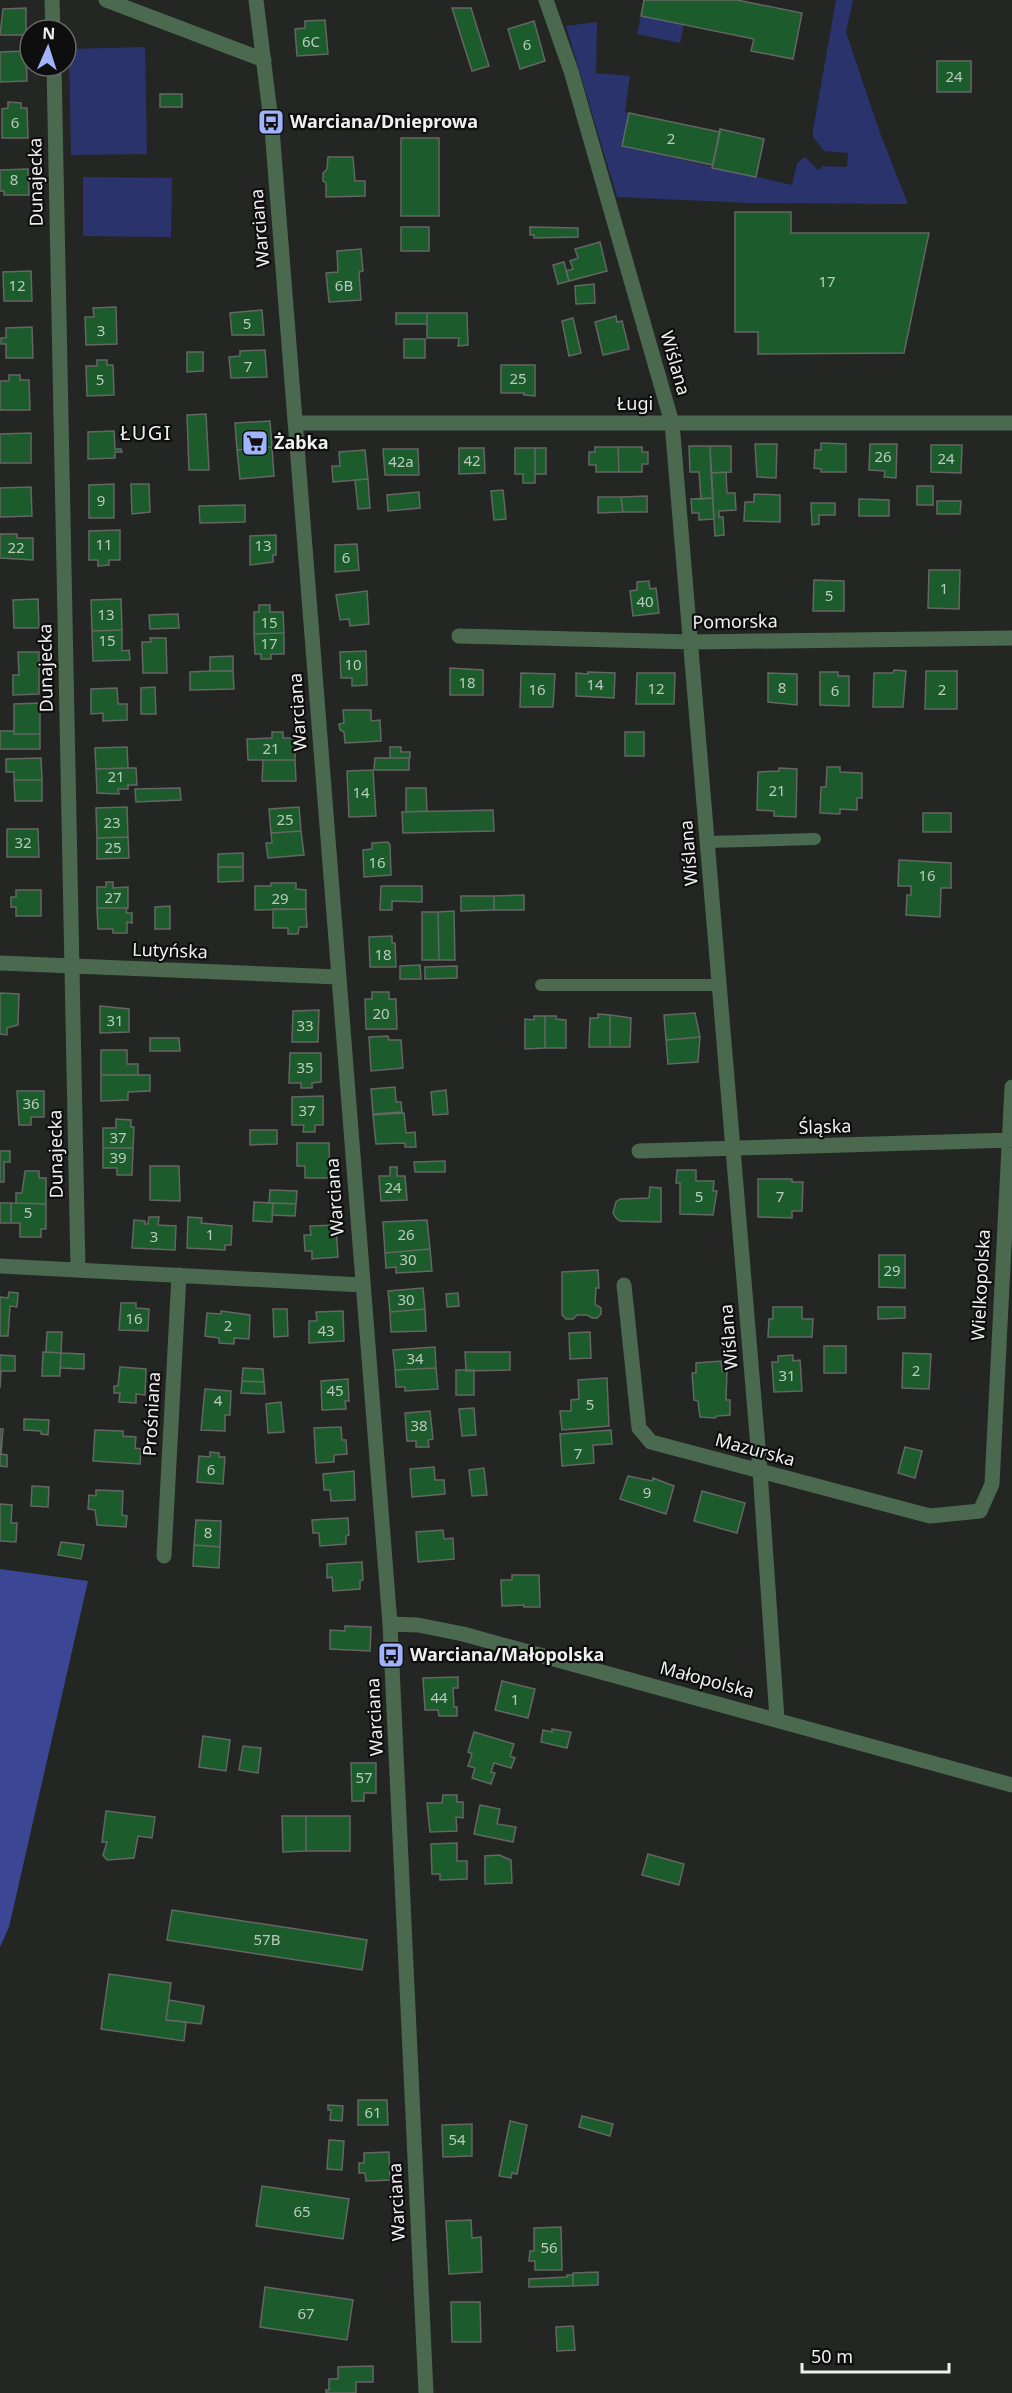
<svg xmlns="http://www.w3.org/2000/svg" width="1012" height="2393" font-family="'Noto Sans',sans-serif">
<rect width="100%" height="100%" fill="#242624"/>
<path fill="#2a336b" d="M836 0H853L846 32 880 133 908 204 749 203 617 197 566 26 597 22 596 73 630 76 625 112 629 113 622 146 792 185 797 163 805 157 818 170 823 166 847 167 848 153 824 151 813 137V130Z
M641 16 684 24 680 43 637 34Z
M145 47 147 154 71 155 69 49Z
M83 177 172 178 171 237 83 236Z"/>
<path fill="#3b4794" d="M0 1569 88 1581 9 1927 0 1947Z"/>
<path fill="#1c5b2b" stroke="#646664" stroke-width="1.5" d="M644 0H737L802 13 793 59 751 51 754 39 641 16Z
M26 8V35H0L3 9Z
M452 8H471L489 66 472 71Z
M325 20 328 54 297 56 295 29 305 28V21Z
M534 21 545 61 520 69 508 29Z
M26 51 27 81 0 82V52Z
M937 61H971V92H937Z
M160 94H182V107H160Z
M8 102 21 103V108H27L28 138H2V109L8 108Z
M629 113 720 132 713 165 622 146Z
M720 129 764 139 756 177 712 168Z
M401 138H439V216H401Z
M328 157H353L355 181H365V196L326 197V183L323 181V173L327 169Z
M28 169 29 195H4V191H0V170Z
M735 212H791V233H929L904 353 758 354V332H735Z
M401 227H429V251H401Z
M530 227 578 228V237L534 238V235H530Z
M600 242 607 271 569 281 566 271 573 269 570 261 578 258 575 249Z
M361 249 363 271 359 272 361 300 329 302 326 273 338 272 337 251Z
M564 262 569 281 558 284 553 265Z
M31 271 32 301H4L3 272Z
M594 284 595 303 576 304 575 286Z
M116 307 117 344 86 345 85 317H94L93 308Z
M262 310 264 335H232L230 313Z
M396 313H427V324H396Z
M427 313H467L468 345 458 346 459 338H427Z
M616 316 617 322 622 321 629 349 603 355 595 322Z
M573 318 581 353 569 356 562 321Z
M32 327 33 358H6V344H1V338H6V328Z
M404 339H425V358H404Z
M265 350 267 377 231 378 229 357 240 356V351Z
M187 352H203V371L187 372Z
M97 360H107V365H113L114 395 87 396 86 366H97Z
M501 365H535V396L524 395V393H501Z
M9 375H20V380H29L30 410H0V381H9Z
M206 414 209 470H189L187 415Z
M270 421 272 447 237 450 235 423Z
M114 431 115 449H121L122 452H115V458L88 459V432Z
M31 433V463H0V434Z
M821 443 846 444V472H821V469L814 468 815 450H821Z
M755 444H777L776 478 757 477Z
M870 444H897L896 478 884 477 885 471 869 470Z
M931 445H962L961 473 931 472Z
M689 446H710L713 498 701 499 699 472H690Z
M710 446H731V472L711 473Z
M272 447 274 476 240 479 237 450Z
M595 447H618L619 472H596V465H589V452H595Z
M618 447H642V452H648V464H642V472H619Z
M459 448H484L485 473 459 474Z
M515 448H535V483H523V474H515Z
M535 448H546V474H535Z
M383 449H418L419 475H385Z
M365 450 368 479 333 482 332 466H340L339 452Z
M726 472 727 493H735L736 510 719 511V517H723L724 535 715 536 711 473Z
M368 479 370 508 358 509 355 480Z
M114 484V518H89V485Z
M131 484H149L150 512 132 514Z
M917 486H933V505H917Z
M31 487 32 516 0 517V488Z
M503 490 506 519 494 520 491 491Z
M419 492 420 508 388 511 387 495Z
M754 494 780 495V522L744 521 745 502H754Z
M647 496V512H623L621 497Z
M598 497H621L623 512 598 513Z
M713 498 714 519 699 520V513H692L691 499Z
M859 499 889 500V516H859Z
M937 501H961L960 514H937Z
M811 503H835V515H819V524L812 525Z
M245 505V522L200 523 199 506Z
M120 530V560H109V565L98 566V560H89V531Z
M0 534H17V538H33V560L0 558Z
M276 535V555H273V562L250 565V536Z
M357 544 359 570 335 572V545Z
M929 570H960L959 609 928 608Z
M814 580 844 581V611H813Z
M649 581 650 589 656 588 659 613 633 616 630 591 637 590V582Z
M367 591 369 624 350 626 349 619 340 620 336 595Z
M38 599 39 628H14L13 600Z
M121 599 122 630 92 631 91 600Z
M259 605H270V612H283L284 633 254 634V612H259Z
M178 614 179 628 150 629 149 615Z
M122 630V651L129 650 130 660 93 661 92 631Z
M284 633V654H271V659H261V654H255L254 634Z
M150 638H166L167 673H143L142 642H151Z
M366 651 367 685 352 686V678H341L340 652Z
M18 652H39V694L13 695V675H19Z
M233 656V671H210V657Z
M450 668 483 670V695H450Z
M894 670 906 671 903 707H873L874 673H893Z
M210 671H233L234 689 190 690V672Z
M926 671H957V709H925Z
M588 672 615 673 614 698 576 696V673L588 674Z
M820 672H838V676H849V706L820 705Z
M521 673 555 674 553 707H520Z
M637 673H675L674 704H636Z
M768 673 797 674V705L768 702Z
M155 687 156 714H141V688Z
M117 688 118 704H127V720L103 721V713L91 714V689Z
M40 703V734H14V704Z
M343 710H371V721L380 720 381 741 345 743 344 732 340 730 339 724 344 723Z
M0 731H14V734H40V749H0Z
M272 732H283V738H295V760H248L247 739 272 738Z
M625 732H644V756H625Z
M127 747 128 768 96 769 95 748Z
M390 747H401V752H410V758H390Z
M41 758 42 780H14V772H6V759Z
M375 758H409V770H374Z
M263 760H295L296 781H262Z
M827 767H840V772L862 773V798H857V810L840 809V814L820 813 821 787H826Z
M128 768H136L137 785H128V789H118L119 794 97 793 96 769Z
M779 768 797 769 796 817 774 816V811L757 810 758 772 779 771Z
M373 770 376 816 349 817 347 771Z
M14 780H42V801H15Z
M180 788 181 800 136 802 135 789Z
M406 788H426L427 811 406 812Z
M127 807 128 837 97 838 96 808Z
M299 807 301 831 271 833 269 809Z
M493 810 494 831 403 833 402 812Z
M923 813H951V832H923Z
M7 829H38L39 857H7Z
M301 831 304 855 268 858 266 843H272L271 833Z
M128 837 129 858 97 859V838Z
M388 842 390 845 391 875 364 877 363 850 372 849V843Z
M243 853V867H218V854Z
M899 860 951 863V888H941L940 917 906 915 907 895H911V886H898Z
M218 867H243V881L218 882Z
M106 882H113V888L128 887V908H97V887H106Z
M271 883H296V889L306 890V909L255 910V886H271Z
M381 886H422V902L392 901V910H380Z
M16 890H41V916H16V907H11V897H16Z
M524 895V910H494V896Z
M461 896H494V910L461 911Z
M170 906V929H155V907Z
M97 908H127L126 913H132V923L127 922V933H113V929H98Z
M273 909H306L307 927H299L298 934H288V928H273Z
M454 911 455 960H439L438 912Z
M422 912H438L439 960H422Z
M392 936V943H395L396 967H370L369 937Z
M420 965 421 979H400V966Z
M457 966V978L425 979V967Z
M372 992H389V999H396L397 1029H366L365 999H372Z
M0 993 19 994 18 1025 7 1028V1035L0 1034Z
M100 1006 129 1009V1032L100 1033Z
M319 1010 318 1042H292L293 1011Z
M695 1013 700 1037 666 1040 664 1015Z
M598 1014 610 1015V1047H589L590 1018H598Z
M610 1015 631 1018 630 1047H610Z
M534 1016H545V1048L525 1049V1019L534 1020Z
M545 1016H556V1019L566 1020V1048H545Z
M388 1036 389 1040H401L403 1068 371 1071 369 1037Z
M700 1037 698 1062 668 1064 666 1040Z
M150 1038H179L180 1051H150Z
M101 1050H127V1064H138V1075H101Z
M290 1053H321V1082L312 1083V1088H301V1083H289Z
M101 1075H150V1091L128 1092V1100L101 1101Z
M395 1087 396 1102H401L402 1112 373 1114 371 1089Z
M446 1090 448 1114 433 1115 431 1092Z
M17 1091H44V1117H31V1125H19Z
M323 1096V1125H315V1132H303L304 1125H292V1097Z
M404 1113 406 1133 415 1132 416 1147H405V1143L376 1144 373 1115Z
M116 1119 131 1120V1127H134L133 1148H103V1128H116Z
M250 1130H277V1144L250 1145Z
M297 1143H329L330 1178H305V1166H297Z
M103 1148H133L132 1175H117V1168H103Z
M0 1151H10V1162H4V1182H0Z
M445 1161V1172H415L414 1162Z
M150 1166H179L180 1201 150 1200Z
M390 1167H397V1176H405L407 1200 381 1201 379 1176H390Z
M677 1170H696V1181H714L713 1191H717L713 1215 680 1214V1183H676Z
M25 1171H39V1178H46V1204L16 1203V1193H22Z
M758 1179H792V1182H803L802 1211H792V1218L758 1217Z
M650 1187 661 1188V1222L620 1221 616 1218 613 1213 616 1202 620 1199 649 1198Z
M270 1190 297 1191 296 1204 269 1203Z
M254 1202 273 1203 272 1222 253 1221Z
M0 1203H11V1223H0Z
M11 1203 46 1204V1229H41V1237H20V1223H11Z
M273 1203 296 1204 295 1216 272 1215Z
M149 1217H159L158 1225 176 1226 175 1250 132 1248 134 1220 145 1221V1224H148Z
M188 1217 202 1218 201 1223 232 1226 231 1245H225V1250L187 1248Z
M427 1220 430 1249 385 1253 383 1222Z
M336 1225 338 1257 312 1259V1251H305L304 1235H311L310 1226Z
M430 1249 432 1271 396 1273V1267L386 1268 385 1253Z
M879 1255H905V1288L879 1287Z
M598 1270 599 1288H596L595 1304 601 1308V1314L597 1318H592L587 1315H577L573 1319H566L562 1315V1272Z
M423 1288 425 1309 390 1312 388 1291Z
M9 1292 18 1293 17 1307 10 1306 8 1336H0V1297L8 1298Z
M458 1293 459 1306 447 1307 446 1294Z
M121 1303H136V1308L149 1309 148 1331 119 1330Z
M773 1307H802V1319H813L812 1337H768L769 1319H773Z
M878 1307H905V1318L878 1319Z
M273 1309H287L288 1336 274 1337Z
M425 1309 426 1331 391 1332 390 1312Z
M221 1311 250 1315 249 1339 234 1338V1344L219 1343V1338L205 1336 207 1313 221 1314Z
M343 1311 344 1341 309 1343V1321H317L316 1312Z
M47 1332H62L61 1353 46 1352Z
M590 1332 591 1358 570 1359 569 1333Z
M824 1346H846V1373H824Z
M435 1347 436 1368 395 1370 393 1350Z
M43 1352 61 1353 60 1376H42Z
M465 1352H510V1370L466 1371Z
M61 1353 84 1354V1369L60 1368Z
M903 1353 931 1354 929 1389 902 1388Z
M0 1355 15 1356V1371H1L0 1388Z
M793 1355V1361L800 1360 802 1391 774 1392 772 1362H778V1356Z
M721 1361 722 1371H727L726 1400H730V1415L717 1416 715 1418 700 1417 698 1401 694 1400 692 1373H696V1363Z
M120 1367 146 1369 145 1395 136 1394V1403L119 1402 120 1393H114V1386H118Z
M243 1368 263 1369 264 1382 242 1381Z
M436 1368 438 1389 405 1391V1387H396L395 1370Z
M456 1370H474V1395H456Z
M607 1378 609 1426 562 1430 560 1411H571V1400L579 1399 578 1380Z
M348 1379 349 1401H345L346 1409 322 1410 321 1381Z
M242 1381 264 1382 265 1394 241 1393Z
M205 1389 231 1391 230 1415H225V1431L201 1430Z
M281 1402 284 1432 268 1433 266 1404Z
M474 1408 476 1435 462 1436 459 1409Z
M430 1411 433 1439 428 1440 429 1447H416V1441H407L405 1413Z
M24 1419 49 1420 48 1435 41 1434V1431L24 1430Z
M341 1427 342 1440H346L347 1454 334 1455V1462L316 1463 314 1428Z
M0 1429H3L1 1454 7 1455V1467L0 1466Z
M95 1430 123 1431V1436L136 1437 135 1448 141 1449 140 1464 93 1461Z
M611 1430 612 1444 593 1445 594 1463 562 1466 560 1434Z
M905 1447 922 1451 915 1478 898 1473Z
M210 1452 219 1453V1457H225L223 1484 197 1482 199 1456 210 1457Z
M434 1467 435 1480H444L445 1494 412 1497 410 1469Z
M484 1468 487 1495 472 1496 469 1470Z
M354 1471 355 1500 331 1501 330 1490H324L323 1474Z
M628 1476 652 1481 653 1478 674 1486 666 1514 620 1499Z
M32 1486 49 1487 48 1507 31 1506Z
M96 1490 123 1491 122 1515 127 1516 126 1527 97 1525 95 1510 88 1509 89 1495 96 1496Z
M702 1491 745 1503 737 1533 694 1521Z
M0 1504 12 1505 11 1523H17L16 1542 0 1541Z
M348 1518 349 1535 346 1536V1544L320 1546 319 1533H313L312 1520Z
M196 1520 221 1521 220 1547 194 1545Z
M443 1530 444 1539 453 1538 454 1559 418 1562 416 1532Z
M61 1542 84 1545 81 1559 58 1555Z
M194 1545 220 1547 219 1568 193 1566Z
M362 1562 363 1580 360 1581V1589L333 1591 332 1577 327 1578V1564Z
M512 1575H539L540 1607H524V1605L502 1606 501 1580H512Z
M345 1626 371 1627 370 1651 330 1649V1630L345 1631Z
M458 1677V1688H453L454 1707H457V1716H439L438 1710H425L423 1678Z
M502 1681 535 1689 528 1718 495 1710Z
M552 1729 571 1732 567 1748 541 1742 543 1730 552 1732Z
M474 1732 514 1744 510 1756 515 1758 511 1768 494 1763 491 1772 495 1773 491 1784 472 1778 475 1768 468 1766 472 1754 468 1752Z
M203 1736 230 1740 226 1771 199 1767Z
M243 1746 261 1748 258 1773 239 1770Z
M351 1763H376V1793H364V1801H352Z
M443 1795H457V1802H463V1818L456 1817 457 1831 430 1832 427 1803H442Z
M480 1805 500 1809 497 1824 516 1827 513 1842 474 1834Z
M106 1811 155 1817 152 1838 138 1836 134 1858 107 1860 103 1855 107 1842H102Z
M282 1816H306V1851L283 1852Z
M306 1816H350V1851H306Z
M457 1843V1861H467V1879L440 1880V1874H432L431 1844Z
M648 1854 684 1864 679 1885 642 1875Z
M499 1855 511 1860 512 1883 485 1884V1856Z
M172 1910 367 1940 362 1970 167 1940Z
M109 1974 171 1983 166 2020 186 2022 184 2041 101 2029Z
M169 2000 204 2006 201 2024 166 2020Z
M358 2100H387L388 2125H358Z
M328 2105 343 2106 342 2121 330 2120 331 2110H328Z
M582 2116 613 2124 610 2136 579 2127Z
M510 2121 527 2125 517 2174 512 2173 511 2178 499 2176Z
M472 2124V2156L443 2157 442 2125Z
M329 2140 344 2141 342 2170 327 2169Z
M389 2152 390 2180 366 2181 365 2173H359V2163H364V2153Z
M262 2186 349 2199 343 2239 256 2226Z
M471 2220 472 2238 481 2237 482 2272 449 2274 446 2221Z
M561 2227 562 2270H535V2261H529L530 2251H534V2228Z
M598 2272V2285L573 2286V2273Z
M567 2275H573V2286L529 2287V2279L567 2277Z
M265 2287 353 2300 347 2340 260 2327Z
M451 2302H480L481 2342H452Z
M573 2326 575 2350 557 2351 556 2327Z
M373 2366V2382H356V2393H326V2390H329V2379H338V2367Z"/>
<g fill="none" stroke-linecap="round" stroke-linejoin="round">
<path stroke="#4a694e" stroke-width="12" d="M707 842 815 839
M541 985H719"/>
<path stroke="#4a694e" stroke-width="15" d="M52 0 53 30
M106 0 264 60
M256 0 272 129 390 1624 426 2393
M546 0 571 71 672 423 760 1471 777 1719
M54 66 78 1270
M295 423H1012
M459 636 692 642 1012 638
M0 963 338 977
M639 1151 1012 1140
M0 1266 362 1285
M624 1285 639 1428 651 1442 930 1516 980 1511 992 1484 1012 1087
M164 1556 179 1275
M390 1624 418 1625 463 1634 1012 1785"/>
</g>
<defs>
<symbol id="bus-square" viewBox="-11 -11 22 22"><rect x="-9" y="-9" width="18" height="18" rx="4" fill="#a1b3fd" stroke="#0e0e0e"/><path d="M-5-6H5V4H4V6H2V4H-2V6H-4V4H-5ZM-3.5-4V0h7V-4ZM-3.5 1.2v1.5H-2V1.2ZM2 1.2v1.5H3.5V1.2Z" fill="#111"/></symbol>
<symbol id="supermarket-square" viewBox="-11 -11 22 22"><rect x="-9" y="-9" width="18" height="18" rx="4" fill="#a1b3fd" stroke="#0e0e0e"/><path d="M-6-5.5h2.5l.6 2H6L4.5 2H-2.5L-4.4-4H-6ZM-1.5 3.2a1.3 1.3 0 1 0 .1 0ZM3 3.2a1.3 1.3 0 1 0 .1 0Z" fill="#111"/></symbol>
</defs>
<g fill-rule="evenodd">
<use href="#bus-square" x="256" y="107" width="30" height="30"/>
<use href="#supermarket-square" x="240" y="428" width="30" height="30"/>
<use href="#bus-square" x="376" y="1640" width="30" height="30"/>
</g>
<g text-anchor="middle" stroke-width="4.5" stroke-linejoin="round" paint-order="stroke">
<g font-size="15" fill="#bacbbe">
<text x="311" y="47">6C</text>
<text x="527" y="50">6</text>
<text x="954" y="82">24</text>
<text x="15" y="128">6</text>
<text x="671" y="144">2</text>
<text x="14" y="185">8</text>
<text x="827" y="287">17</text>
<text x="17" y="291">12</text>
<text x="344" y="291">6B</text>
<text x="247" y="329">5</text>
<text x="101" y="336">3</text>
<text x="248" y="372">7</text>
<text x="518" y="384">25</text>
<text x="100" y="385">5</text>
<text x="883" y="462">26</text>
<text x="946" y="464">24</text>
<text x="472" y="466">42</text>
<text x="401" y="467">42a</text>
<text x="101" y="506">9</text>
<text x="104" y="550">11</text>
<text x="263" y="551">13</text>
<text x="16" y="553">22</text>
<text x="346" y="563">6</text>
<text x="944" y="594">1</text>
<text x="829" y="601">5</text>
<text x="645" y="607">40</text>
<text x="106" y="620">13</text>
<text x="269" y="628">15</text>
<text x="107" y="646">15</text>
<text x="269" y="649">17</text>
<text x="353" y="670">10</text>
<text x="467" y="688">18</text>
<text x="595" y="690">14</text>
<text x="782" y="693">8</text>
<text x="656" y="694">12</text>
<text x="537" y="695">16</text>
<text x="942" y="695">2</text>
<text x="835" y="696">6</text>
<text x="271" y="754">21</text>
<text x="116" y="782">21</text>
<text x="777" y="796">21</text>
<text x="361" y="798">14</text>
<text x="285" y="825">25</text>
<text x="112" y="828">23</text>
<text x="23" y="848">32</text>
<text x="113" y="853">25</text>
<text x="377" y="868">16</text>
<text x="927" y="881">16</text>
<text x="113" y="903">27</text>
<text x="280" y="904">29</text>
<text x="383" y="960">18</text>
<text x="381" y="1019">20</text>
<text x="115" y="1026">31</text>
<text x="305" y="1031">33</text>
<text x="305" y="1073">35</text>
<text x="31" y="1109">36</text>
<text x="307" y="1116">37</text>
<text x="118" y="1143">37</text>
<text x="118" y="1163">39</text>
<text x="393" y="1193">24</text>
<text x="699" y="1202">5</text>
<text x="780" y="1202">7</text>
<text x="28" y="1218">5</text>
<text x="210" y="1240">1</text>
<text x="406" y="1240">26</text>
<text x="154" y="1242">3</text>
<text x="408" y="1265">30</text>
<text x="892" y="1276">29</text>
<text x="406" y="1305">30</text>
<text x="134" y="1324">16</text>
<text x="228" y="1331">2</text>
<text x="326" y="1336">43</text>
<text x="415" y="1364">34</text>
<text x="916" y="1376">2</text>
<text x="787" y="1381">31</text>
<text x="335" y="1396">45</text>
<text x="218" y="1406">4</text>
<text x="590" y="1410">5</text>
<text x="419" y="1431">38</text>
<text x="578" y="1459">7</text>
<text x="211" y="1475">6</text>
<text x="647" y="1498">9</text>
<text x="208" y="1538">8</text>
<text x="439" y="1703">44</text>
<text x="515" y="1705">1</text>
<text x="364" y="1783">57</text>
<text x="267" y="1945">57B</text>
<text x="373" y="2118">61</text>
<text x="457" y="2145">54</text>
<text x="302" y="2217">65</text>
<text x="549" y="2253">56</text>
<text x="306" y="2319">67</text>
</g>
<g font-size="18" font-weight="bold" fill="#eff0ef" stroke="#0e0e0e" text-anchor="start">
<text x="290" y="128">Warciana/Dnieprowa</text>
<text x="274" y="449">Żabka</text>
<text x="410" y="1661">Warciana/Małopolska</text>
</g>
<g font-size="18" fill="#eff0ef" stroke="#0e0e0e">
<text transform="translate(36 182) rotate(-91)" y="6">Dunajecka</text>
<text transform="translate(260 228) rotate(-95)" y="6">Warciana</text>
<text transform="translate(675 363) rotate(74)" y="6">Wiślana</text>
<text x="635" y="410">Ługi</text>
<text transform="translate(735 622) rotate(-1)" y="6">Pomorska</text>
<text transform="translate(46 668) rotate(-91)" y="6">Dunajecka</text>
<text transform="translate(298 712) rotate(-94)" y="6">Warciana</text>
<text transform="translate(689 853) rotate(-95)" y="6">Wiślana</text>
<text transform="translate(170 951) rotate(2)" y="6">Lutyńska</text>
<text transform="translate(825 1127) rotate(-2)" y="6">Śląska</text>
<text transform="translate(56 1154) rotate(-91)" y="6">Dunajecka</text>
<text transform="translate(335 1197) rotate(-94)" y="6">Warciana</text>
<text transform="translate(981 1285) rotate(-87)" y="6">Wielkopolska</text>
<text transform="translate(729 1337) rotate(-95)" y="6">Wiślana</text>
<text transform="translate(152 1414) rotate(-87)" y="6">Prośniana</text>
<text transform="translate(755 1450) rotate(15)" y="6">Mazurska</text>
<text transform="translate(707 1680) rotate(15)" y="6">Małopolska</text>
<text transform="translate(375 1717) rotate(-93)" y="6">Warciana</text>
<text transform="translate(397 2202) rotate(-93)" y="6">Warciana</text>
</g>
<g font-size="20" letter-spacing="1.5" fill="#eff0ef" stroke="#0e0e0e">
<text x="146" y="440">ŁUGI</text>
</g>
</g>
<g transform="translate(48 48) rotate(3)"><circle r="28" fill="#0e0e0e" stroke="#686868" stroke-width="1.5"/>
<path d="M0-4.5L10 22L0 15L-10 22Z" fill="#a1b3fd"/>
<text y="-9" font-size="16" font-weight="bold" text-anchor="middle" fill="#eff0ef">N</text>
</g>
<path d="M802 2363v9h147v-9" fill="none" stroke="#eff0ef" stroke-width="3"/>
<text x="811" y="2363" font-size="18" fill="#eff0ef" stroke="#0e0e0e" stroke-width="4.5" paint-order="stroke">50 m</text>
</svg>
